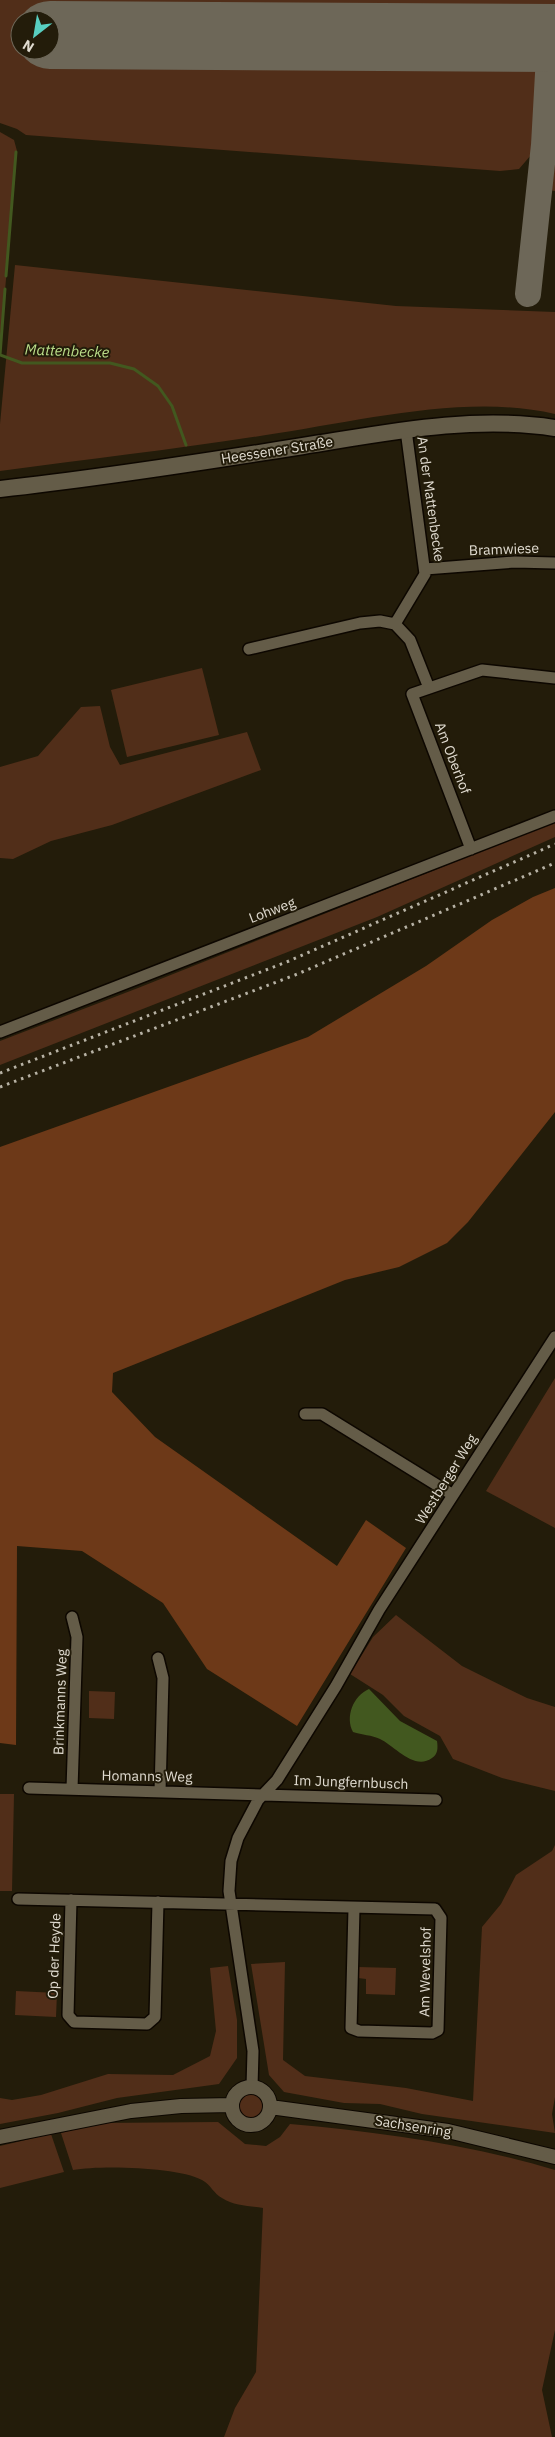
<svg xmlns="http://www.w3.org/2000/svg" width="555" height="2437" font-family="'IBM Plex Sans',sans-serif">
<rect width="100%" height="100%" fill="#231c0a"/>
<path fill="#512e19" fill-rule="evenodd" d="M0 0H555V191L541 189 544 156 531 155 519 169 500 171 26 135 17 129 0 123ZM20 20H50V50H20Z
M0 132 14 140 17 151 0 349Z
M15 265 396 306 555 312V414C466 393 357 422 266 435 178 449 89 459 0 471V424Z
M202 668 219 735 127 757 111 690Z
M100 706 110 747 120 765 247 732 261 770 112 825 51 841 13 859 0 858V767L38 756 81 707Z
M555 822V837L377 917 0 1065V1041L138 988Z
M555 1378V1528L486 1491Z
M396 1615 462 1666 527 1698 555 1707V1791L502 1778 453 1759 440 1736 404 1716 383 1695 350 1674 373 1637Z
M89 1691 115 1692 114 1719 89 1718Z
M0 1794H14L12 1891H0Z
M555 1845V2097L552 2114 555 2133 422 2114 380 2104 344 2103 284 2092 269 2075 251 1964 285 1962 283 2060 305 2076 406 2088 473 2101 482 1927 501 1904 516 1875 552 1851Z
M228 1966 237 2020V2058L219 2084 117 2098 58 2113 0 2124V2098L12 2100 41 2095 108 2074 173 2075 210 2056 216 2031 210 1968Z
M358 1967 396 1968 395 1995 366 1994V1979L358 1978Z
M16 1991 57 1993 56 2017 15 2015Z
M239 2106a12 12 0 1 1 24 0a12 12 0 1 1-24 0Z
M218 2122 245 2144 266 2146 280 2137 290 2124C379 2132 469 2144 555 2170V2330L542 2390 552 2437H224L235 2408 256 2372 263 2208C250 2206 234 2206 222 2198 214 2194 211 2185 202 2180 178 2167 101 2165 73 2170L61 2133 98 2123Z
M51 2134 64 2172 0 2188V2146Z"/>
<path fill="#6d3918" d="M555 888V1112L468 1222 447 1243 399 1267 345 1280 113 1373 112 1392 155 1437 337 1566 366 1520 406 1548 297 1726 207 1669 163 1603 82 1551 17 1546 16 1745 0 1743V1147L308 1037 426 966 492 920 533 897Z"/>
<path fill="#42581f" d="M369 1689 400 1721 437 1741C438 1748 438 1754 432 1758 414 1771 395 1746 380 1739 372 1735 362 1735 353 1732 345 1717 353 1696 369 1689Z"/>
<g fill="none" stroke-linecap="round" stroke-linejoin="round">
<path stroke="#42581f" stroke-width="3" d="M6 276 16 152
M5 289 0 355 22 363H110L134 369 158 386 172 406 186 445"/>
<path stroke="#6d6758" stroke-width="26" d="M550 38 544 145 555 152
M528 294 544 145"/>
<path stroke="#6d6758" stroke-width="68" d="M50 35 555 38"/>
<defs>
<path id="minor" d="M425 569 515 562 555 563
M395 624 410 640 429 688
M249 649 360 623 380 621 395 624 425 574 406 430
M471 849 412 694 482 670 555 678
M0 1032 555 816
M305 1414H322L453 1495
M72 1617 77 1637 72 1789
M158 1658 163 1678 160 1792
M29 1788 436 1800
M18 1899 435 1909 441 1918 438 2030 432 2033 359 2031 351 2028 354 1908
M71 1900 68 2015 74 2022 147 2024 155 2017 158 1902
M252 2087 253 2051 229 1891 231 1861 238 1838 258 1800 277 1780 336 1686 379 1610 555 1337"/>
<path id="tertiary" d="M232 2106a19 19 0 1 1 38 0a19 19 0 1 1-38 0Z
M270 2107 448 2131 555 2157
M0 2137 131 2111 181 2106 232 2105"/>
<path id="secondary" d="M0 489C101 478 203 462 303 446 386 433 471 415 555 428"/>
</defs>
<use href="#minor" stroke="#0d0700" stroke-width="14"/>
<use href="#tertiary" stroke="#0d0700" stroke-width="16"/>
<use href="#secondary" stroke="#0d0700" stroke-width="19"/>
<use href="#minor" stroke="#645c48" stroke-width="11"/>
<use href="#tertiary" stroke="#645c48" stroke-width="14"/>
<use href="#secondary" stroke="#645c48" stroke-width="16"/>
<path stroke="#b7b2a5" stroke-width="3" stroke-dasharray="2.5 5" stroke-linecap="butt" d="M0 1073 289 961 555 844
M0 1087 295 975 555 863"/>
</g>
<g text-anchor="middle" stroke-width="4" stroke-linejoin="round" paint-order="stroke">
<g font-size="14" fill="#e1dcd1" stroke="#231c0a">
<text transform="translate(277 450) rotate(-9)" y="5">Heessener Straße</text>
<text transform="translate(431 499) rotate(82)" y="5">An der Mattenbecke</text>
<text transform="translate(504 549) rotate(-2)" y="5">Bramwiese</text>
<text transform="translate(453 758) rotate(69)" y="5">Am Oberhof</text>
<text transform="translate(272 910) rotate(-21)" y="5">Lohweg</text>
<text transform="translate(446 1479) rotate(-58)" y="5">Westberger Weg</text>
<text transform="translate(60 1702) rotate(-88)" y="5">Brinkmanns Weg</text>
<text transform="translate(147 1776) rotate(1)" y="5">Homanns Weg</text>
<text transform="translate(351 1782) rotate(2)" y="5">Im Jungfernbusch</text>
<text transform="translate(54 1956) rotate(-88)" y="5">Op der Heyde</text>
<text transform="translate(425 1972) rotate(-89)" y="5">Am Wevelshof</text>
<text transform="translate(413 2126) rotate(9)" y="5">Sachsenring</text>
</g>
<g font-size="15" font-style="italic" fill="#badd89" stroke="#231c0a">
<text transform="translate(67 351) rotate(2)" y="5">Mattenbecke</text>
</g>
</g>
<g transform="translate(35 35) rotate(211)"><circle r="24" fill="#231c0a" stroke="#6f695a"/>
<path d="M0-4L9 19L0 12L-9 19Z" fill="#58cec0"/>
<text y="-8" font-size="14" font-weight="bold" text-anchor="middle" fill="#e1dcd1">N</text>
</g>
</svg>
